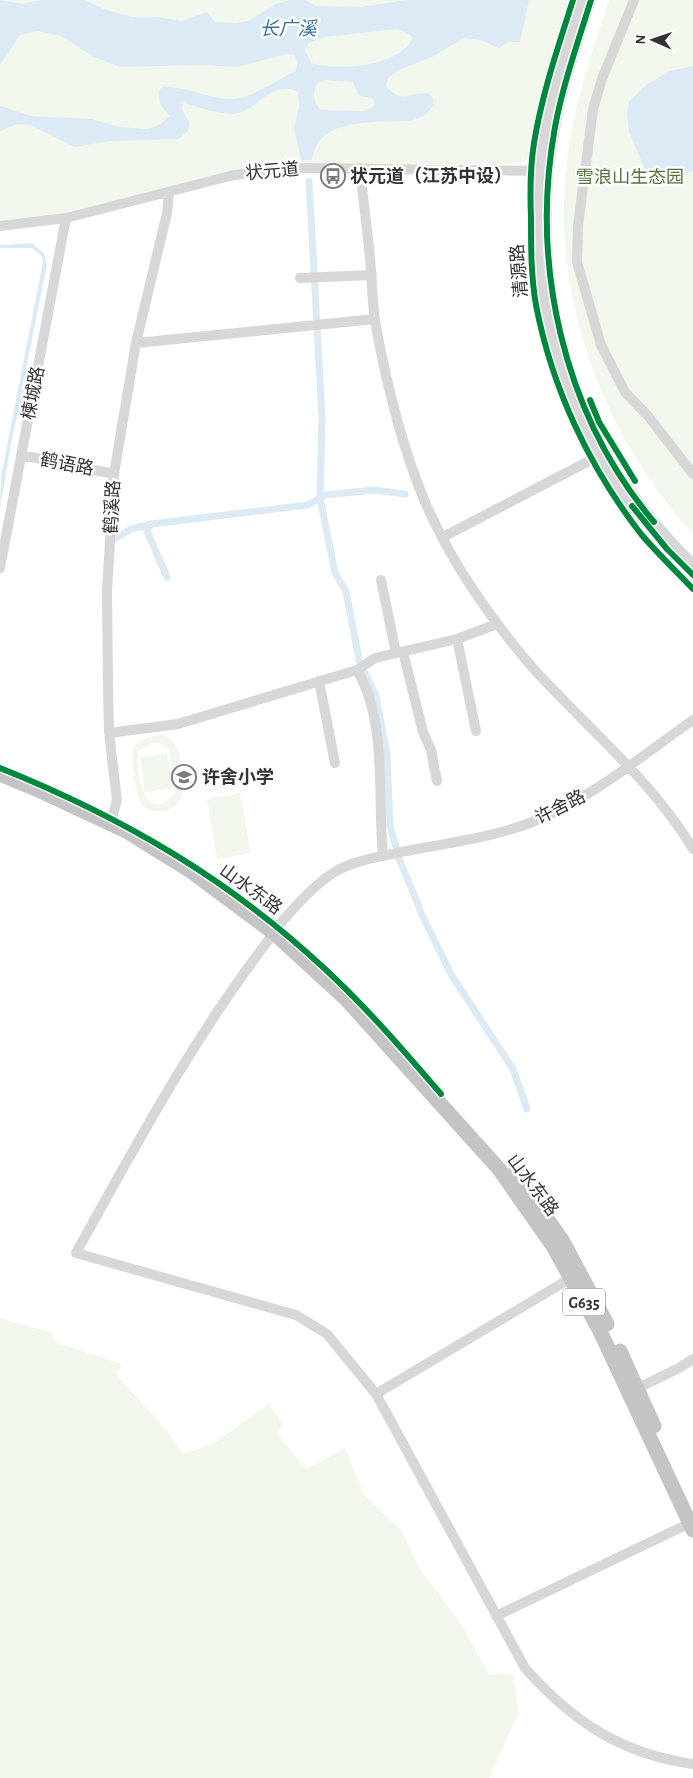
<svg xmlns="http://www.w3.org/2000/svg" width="693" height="1778" font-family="'Alegreya Sans','Noto Sans SC',sans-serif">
<rect width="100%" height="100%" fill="#fff"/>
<path fill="#f2f7ee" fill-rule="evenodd" d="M0 0H573L551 67 533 155 521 164H316L233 171 57 215 0 223Z
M609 0H693V534C603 436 550 295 567 161 574 105 591 53 609 0Z
M162 735C167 738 174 741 177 747 181 757 186 792 180 800 172 813 150 817 141 803 136 795 136 785 134 777 130 750 131 738 162 735ZM152 743H160L169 750C171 762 176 777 175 789 175 794 171 799 167 801 141 817 139 771 137 757L139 751Z
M167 753 173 788 145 792 140 758Z
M240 793 251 853 217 859 207 799Z
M0 1318 52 1333 55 1342 122 1364 116 1374 166 1430 183 1454 214 1443 268 1404 284 1425 277 1433 306 1469 345 1448 364 1495 402 1531 420 1569 461 1624 489 1675 513 1673 519 1712 489 1778H0Z"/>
<path fill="#dbeaf5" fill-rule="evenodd" d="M0 0 22 4 41 0H85L104 9 132 17H157L182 21 207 12 215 22 236 23 248 21 276 4 290 0H305L316 6 361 7 406 0H529L520 42H509L499 48 481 40 464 38 432 57 399 70 388 78 386 86C403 105 407 92 428 93L433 98 434 105C430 109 427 114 423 116 413 122 403 121 393 121 361 123 318 121 312 160H301L294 128 299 107 298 92C272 78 257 112 234 114 216 114 199 107 183 103L182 110 189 122V129L179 139 110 141 75 147 31 125 17 124 0 131V106L31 116 92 119 119 127 147 129 159 125 170 116 161 106 158 92 162 87C188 85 213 103 239 98 259 94 277 79 296 71L297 64 295 55 287 54 237 67 202 65 121 67 94 57 61 36 38 31 20 35 0 65ZM398 29 413 37C402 67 337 71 311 63L305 50 309 43 323 37ZM326 80 353 82 358 95 374 99V106L365 111 321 110C313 102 312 93 317 83Z
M693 66V171L665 179 653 178 647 174 629 132 627 113 629 101 644 87 669 71Z
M32 243 44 253 47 265 22 388 24 390 13 433 0 508 1 477 43 262 42 256 32 248H0V245Z"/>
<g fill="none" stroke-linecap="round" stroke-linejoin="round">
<path stroke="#dbeaf5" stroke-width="7" d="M309 181 322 417 320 498 335 573 346 591 359 660 376 696 387 755 390 826 400 861 423 917 452 976 513 1069 527 1109
M114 539 131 529 151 524
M167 577 147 531 151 524 308 505 325 495 374 490 405 494"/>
<path stroke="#d7d7d7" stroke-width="10" d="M582 0C563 57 545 113 539 172 528 279 554 394 615 483 638 516 665 546 693 575
M591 0C578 42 563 84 555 128 535 235 551 367 610 461 633 498 662 533 693 564
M634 0 602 79 593 109 578 226 577 262 601 345 625 392 648 416 693 474
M360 168C363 198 367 228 370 258 372 279 372 300 375 321 386 382 401 445 425 502 451 562 490 618 532 667 586 727 651 779 693 849
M0 226 66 218 234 175 296 168 545 171
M300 278 372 275
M136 343 375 319
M21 455 114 474
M443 537 614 448
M0 568 66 218
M381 580 396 653
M457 639 476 731
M403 652 423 732 431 750 437 781
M357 670C388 724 377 796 383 856
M319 681 335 763
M693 720C641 756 590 800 530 823 487 839 440 844 396 853 377 857 355 861 338 870 314 884 295 907 277 927L274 933C196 1033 137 1143 76 1253L296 1315 327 1334 376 1394 525 1668C572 1721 621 1754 693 1764
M109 733 178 724 357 670 375 658 457 639 497 624
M108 824 112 818 117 800 109 733 108 685 107 591 114 474 136 343 167 213 169 193
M632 1391 679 1368 693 1359
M376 1394 571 1278
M496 1616 690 1523"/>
<path stroke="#c4c4c4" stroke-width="15" d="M0 774 36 789 126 831 192 872 274 933 346 999 499 1169 553 1246 599 1329 693 1530
M515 1173 562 1240 607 1324
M620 1351 654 1426"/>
<defs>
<path id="cycleway" d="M573 0C558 47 542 94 534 143 530 168 530 193 531 218 531 247 531 277 536 305 552 388 589 467 641 534 657 553 676 571 693 589
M591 0C578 42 563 84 555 127 530 265 563 414 654 522
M590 400 599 422 635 481
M632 506 667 549 693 575
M0 768C122 817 229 879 325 969 367 1008 404 1051 441 1094"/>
</defs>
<use href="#cycleway" stroke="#fff" stroke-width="9"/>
<use href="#cycleway" stroke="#00873e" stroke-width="6"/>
</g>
<defs>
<symbol id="bus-ring" viewBox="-11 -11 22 22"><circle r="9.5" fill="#fff" stroke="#7a7a7a" stroke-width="1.5"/><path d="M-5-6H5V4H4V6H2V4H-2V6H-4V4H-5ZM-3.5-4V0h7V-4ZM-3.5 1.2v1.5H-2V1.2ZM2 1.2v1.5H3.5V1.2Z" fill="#7a7a7a"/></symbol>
<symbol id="school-ring" viewBox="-11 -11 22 22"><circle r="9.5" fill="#fff" stroke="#7a7a7a" stroke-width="1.5"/><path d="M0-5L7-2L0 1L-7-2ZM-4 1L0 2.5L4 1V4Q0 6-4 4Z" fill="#7a7a7a"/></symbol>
</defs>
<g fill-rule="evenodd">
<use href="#bus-ring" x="319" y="162" width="28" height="28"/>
<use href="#school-ring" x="170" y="763" width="28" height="28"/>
</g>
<g text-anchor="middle" stroke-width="5" stroke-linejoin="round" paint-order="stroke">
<rect fill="#fff" stroke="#707070" stroke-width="1" x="563" y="1288.5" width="42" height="27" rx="4"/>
<g font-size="16" font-weight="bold" fill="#333">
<text x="584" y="1308">G635</text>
</g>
<g font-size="18" fill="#333" stroke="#fff">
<text transform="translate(272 171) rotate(-5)" y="6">状元道</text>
<text transform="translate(519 271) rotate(-95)" y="6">清源路</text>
<text transform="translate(33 393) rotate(-79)" y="6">楝城路</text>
<text transform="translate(67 464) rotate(11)" y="6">鹤语路</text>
<text transform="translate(112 507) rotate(-87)" y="6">鹤溪路</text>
<text transform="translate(560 807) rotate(-27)" y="6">许舍路</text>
<text transform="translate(251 889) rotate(36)" y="6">山水东路</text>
<text transform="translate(533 1185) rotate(53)" y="6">山水东路</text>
</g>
<g font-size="18" font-weight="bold" fill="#333" stroke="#fff" text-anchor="start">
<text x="350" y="182">状元道（江苏中设）</text>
<text x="202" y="783">许舍小学</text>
</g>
<g font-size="18" fill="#53743a" stroke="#fff">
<text x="630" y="183">雪浪山生态园</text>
</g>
<g font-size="19" font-style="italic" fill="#36729f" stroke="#fff">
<text x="288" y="35">长广溪</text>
</g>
</g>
<g transform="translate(653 40) rotate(272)" stroke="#ffffff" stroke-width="4" paint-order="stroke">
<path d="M0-4L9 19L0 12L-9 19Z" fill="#333333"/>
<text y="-8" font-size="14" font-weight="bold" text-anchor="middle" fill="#333333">N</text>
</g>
</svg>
